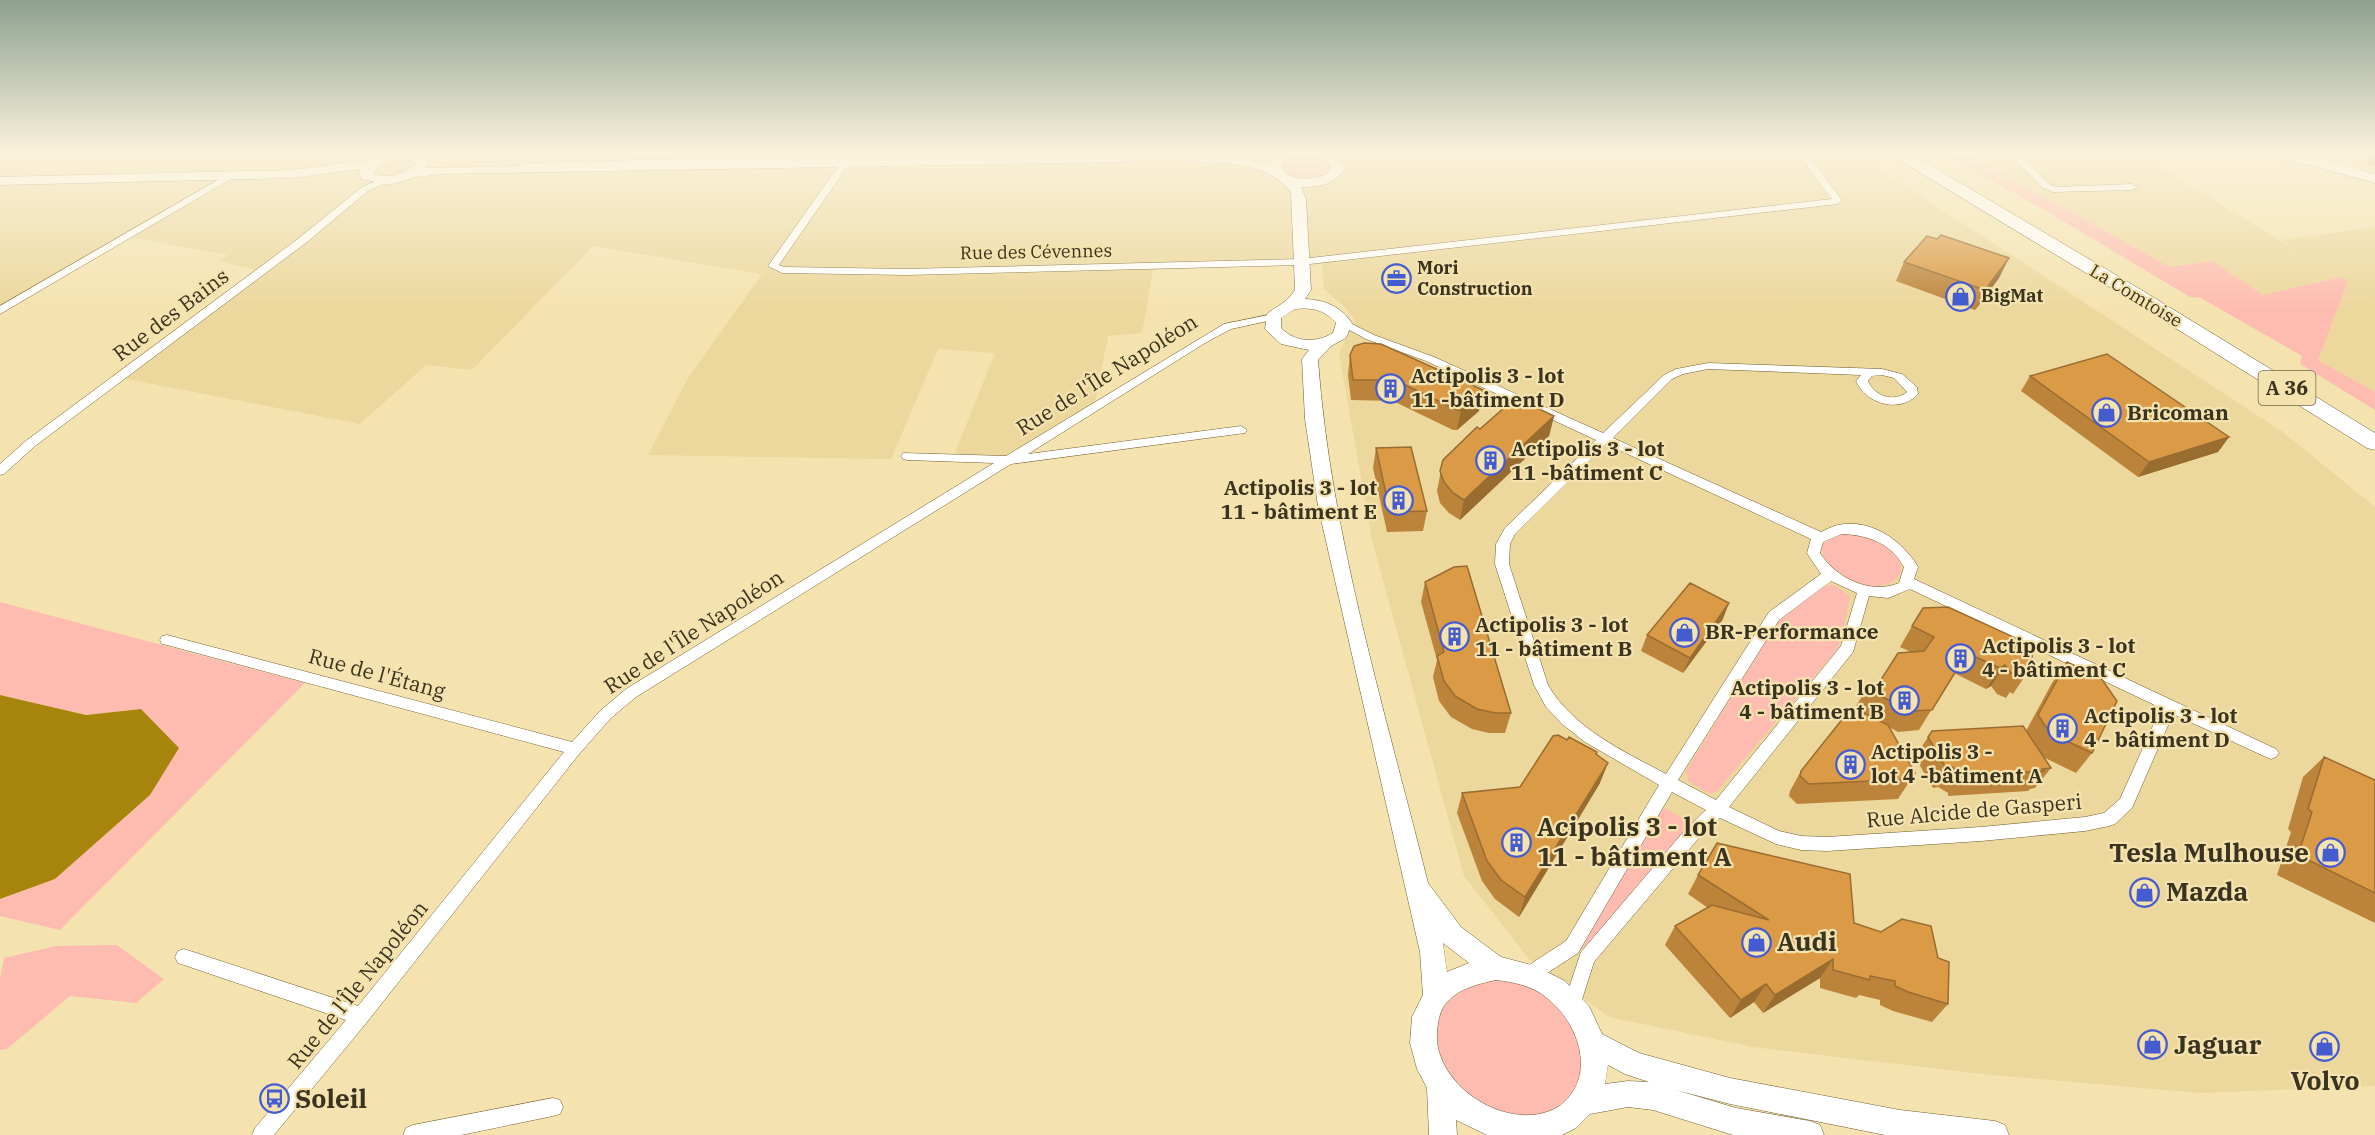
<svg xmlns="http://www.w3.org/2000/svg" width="2375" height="1135" font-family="'IBM Plex Serif',serif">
<rect width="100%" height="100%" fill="#f5e3af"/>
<path fill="#ecd79c" d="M0 152H422L438 162 839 152H1853L2283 432 2375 507V1086L2201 1093 1991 1075 1753 1047 1609 1017 1529 959 1464 876 1372 540 1339 353 1355 321 1347 309 1324 289 1322 264 1153 270 1142 333 1108 336 1095 402 1005 456 954 455 995 353 938 349 891 459 648 455 688 378 762 274 593 246 472 370 426 365 360 424 111 376 257 270 219 261 227 255 125 236 0 308Z
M1963 152H2125L2140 155 2296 250 2282 240 2375 227V392L2318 360 2348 283 2340 277 2263 295 2212 261 2170 267Z
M2324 152H2375V170L2350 164 2351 159 2344 157 2342 160 2324 155Z"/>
<path fill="#febcb0" d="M1941 152H1963L2170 267 2212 261 2263 295 2340 277 2348 282 2318 360 2375 392V410L2300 364 2302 356 2201 298 2190 297 2053 215Z
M1304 155 1318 157 1330 166 1329 172C1315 182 1301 179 1286 176L1280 164C1285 156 1295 155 1304 155Z
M1850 533C1863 536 1877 538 1888 547 1913 568 1899 587 1871 586 1837 585 1792 538 1850 533Z
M1830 585 1836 586 1850 596 1842 637 1837 650 1717 791 1710 794 1688 781 1686 771 1780 618 1823 586Z
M0 602 305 683 60 930 0 916V899L55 879 150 795 141 709 86 715 0 695Z
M1667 809 1688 822 1689 827 1585 950 1579 946 1662 810Z
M117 945 164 979 136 1003 70 996 7 1049 0 1050V979L4 958 56 946Z
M1486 976 1540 988 1570 1016 1585 1055 1580 1088 1559 1112 1507 1122 1440 1073 1433 1016 1441 1002Z"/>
<path fill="#a7850d" d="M0 695 86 715 141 709 179 748 150 795 55 879 0 899Z"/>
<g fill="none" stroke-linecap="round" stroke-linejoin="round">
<defs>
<path id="street" d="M969 152H1180L1193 157 1188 160 1172 156 930 158 527 169 509 172 504 169 527 163Z
M1796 152H1806L1842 200 1838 204 1301 265 907 275 782 273 768 266 839 165 842 164 847 167 779 265 784 267 907 269 1301 259 1832 199Z
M2006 152H2016L2049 184 2057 187 2132 184 2137 187 2132 190 2053 192 2043 188Z
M228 174 236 176 0 314V306Z
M384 178 392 180 368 191 307 242 35 446 4 474 0 475V464L27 440 299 238 362 187Z
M1273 314 1278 317 1277 319 1231 329 1205 343 1028 454 1241 426 1247 430 1245 433 1011 464 636 697 611 718 580 753 367 1022 274 1135H252L255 1128 346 1020 178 963 175 957 178 951 184 949 358 1006 564 752 167 645 162 644 160 640 162 636 167 635 572 742 601 710 626 689 994 463 907 460 903 459 901 456 903 453 1006 456 1224 324Z
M1344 320 1374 335 1434 357 1603 433 1664 375 1676 369 1708 363 1882 369 1902 374 1917 387 1918 394C1900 414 1866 404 1856 381L1861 375 1708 369 1683 374 1672 379 1613 438 1821 532C1826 530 1832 526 1838 525 1871 518 1903 541 1918 567L1914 579 2276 749 2279 753 2276 757 2271 759 2266 757 2173 714 2132 808 2115 824 2109 826 2085 831 1981 841 1827 851 1801 850 1776 844 1720 818 1697 840 1594 962 1578 1012 1572 1014 1566 1012 1563 1006 1581 952 1685 830 1706 810 1672 792 1578 953 1535 981 1529 983 1523 981 1520 975 1523 969 1566 941 1659 785 1585 742 1562 724 1546 707 1534 685 1495 564 1496 544 1505 528 1596 440 1426 361 1366 339 1340 325V321ZM1882 375 1894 378 1907 392C1894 403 1874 396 1868 381L1872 376ZM1606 444 1811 539 1807 553 1821 574 1769 612 1666 774C1623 751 1573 728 1548 685L1509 564 1510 544 1515 534ZM1842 534C1868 535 1891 543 1904 567L1899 583C1870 595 1836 578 1820 553L1823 542ZM1831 581 1857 593 1841 646 1716 800 1678 780 1779 620ZM1910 589 2161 708 2120 799 2104 813 2085 817 1981 827 1827 837 1801 836 1779 831 1729 807 1853 652 1869 596 1888 598Z
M553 1098 560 1100 563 1107 560 1114 553 1116 461 1135H403L406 1128 413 1125Z"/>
<path id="secondary" d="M393 152H413L428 160 429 164 426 168 1173 153 1242 157 1268 164 1273 155 1281 152H1301L1283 161 1281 166C1290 183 1312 180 1327 174L1331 168 1328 162 1307 152H1398L1391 156 1339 158 1345 168C1334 185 1321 187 1301 187L1306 199 1311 290 1305 299C1325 300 1340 306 1352 323L1346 338 1331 346 1318 360C1331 537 1385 710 1428 883L1461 927 1501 957 1535 966 1565 981 1589 1006 1602 1034 1639 1053 1730 1078 1900 1110 1995 1121 2005 1125 2009 1135H1885L1730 1104 1676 1090 1736 1108 1810 1121 1820 1125 1824 1135H1733L1653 1110 1628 1107 1590 1114 1576 1128 1562 1135H1487L1456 1120 1457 1135H1429L1427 1088 1417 1069 1410 1043 1412 1017 1423 995 1420 952 1318 506 1305 419 1302 359 1309 350 1281 344 1265 329 1267 314C1278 305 1288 302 1295 290L1291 192C1265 158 1212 163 1173 161L443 174 416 177 389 185 362 179 359 172 361 169 291 178 0 185V177L291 170 369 160ZM398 159 410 160 415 164C404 175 388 179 373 174L379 166ZM1295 309C1312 307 1325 310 1336 323L1333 333C1316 343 1296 343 1281 328V318ZM1443 943 1469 963 1447 972ZM1496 980C1514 982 1533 986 1547 998 1580 1024 1598 1079 1558 1107 1510 1135 1433 1086 1437 1032 1438 1022 1439 1011 1447 1002 1460 988 1478 984 1496 980ZM1608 1065 1625 1074 1649 1082 1628 1081 1605 1084Z"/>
<path id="primary" d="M2168 152H2231L2229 155C2214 159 2180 164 2168 152Z
M2258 152C2300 152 2335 163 2375 174V183L2312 166 2260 155Z"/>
<path id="highway" d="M1886 152H1908L2143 291 2375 433V450L2367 448 2129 299Z"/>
</defs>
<use href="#street" stroke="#6f5e2f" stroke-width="1"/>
<use href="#secondary" stroke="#6f5e2f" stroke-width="1"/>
<use href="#primary" stroke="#6f5e2f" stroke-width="1"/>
<use href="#highway" stroke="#6f5e2f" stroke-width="1"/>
<use href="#street" fill="#fff" fill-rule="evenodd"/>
<use href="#secondary" fill="#fff" fill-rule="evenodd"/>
<use href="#primary" fill="#fff" fill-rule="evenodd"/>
<use href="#highway" fill="#fff" fill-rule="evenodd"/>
</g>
<path fill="#bc843b" d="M2366 152H2375V166L2366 163 2371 154Z
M1904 262 1999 278 1975 310 1896 281Z
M1350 355 1479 411 1457 430H1453L1393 401 1351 400 1348 375Z
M2030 376 2229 437 2218 452 2138 477 2021 391Z
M1554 416 1549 436 1460 520 1449 513 1440 503 1437 491 1443 460 1480 429Z
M1376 448 1427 511 1423 531 1387 532 1373 468Z
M1425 582 1511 713 1505 733H1489L1472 729 1451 717 1439 701 1433 677 1437 660 1421 602Z
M1723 619 1683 673 1641 651 1647 635Z
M1912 626 2027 673 2013 694 2010 692 2006 698 1997 694 1991 686 1986 689 1954 673 1919 730 1898 732 1889 727 1915 773 1898 799 1797 804 1789 796 1790 791 1801 771 1855 708 1866 689 1877 687 1882 678 1911 652 1900 647Z
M2067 662 2092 753 2076 773 2043 757 2051 768 2035 788 2030 789 2028 791 1948 796V793L1938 787 1933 788 1915 757 1932 731H2026L2052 683Z
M1596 754 1600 783 1519 917 1495 899 1482 881 1457 813 1462 793 1520 787Z
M2324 757 2375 780V923L2277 875 2291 832 2288 829 2303 777Z
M1698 875 1854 923 1948 1004 1932 1022 1893 1011 1880 1005V1000L1859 995 1856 998 1820 988V978L1763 1013 1754 1002 1730 1018 1665 945 1675 926 1708 908 1688 894Z"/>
<path fill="#996c30" d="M2009 258 1999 278 1975 310 1985 290Z
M1483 390 1479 411 1457 430 1461 410Z
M1554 416 1549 436 1460 520 1464 500Z
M2229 437 2218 452 2138 477 2149 462Z
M1729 603 1723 619 1683 673 1690 658Z
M2005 665 1991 686 1986 689 2000 668Z
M1608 763 1600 783 1519 917 1525 897Z
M1833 959 1820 978 1763 1013 1775 995Z
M1766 984 1754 1002 1730 1018 1741 1000Z"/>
<path fill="#db9a45" stroke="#996c30" stroke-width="1.5" d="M1941 235 2009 258 1985 290 1904 262 1927 236 1937 239Z
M1364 343 1381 344 1483 390 1461 410H1457L1395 380H1353L1350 355 1354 346Z
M2107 354 2229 437 2149 462 2030 376Z
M1518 399 1554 416 1464 500 1453 493 1444 482 1440 471 1443 460 1477 427 1480 429 1513 400Z
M1411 447 1427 511 1390 512 1376 448Z
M1467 566 1511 713H1495L1477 709 1455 696 1444 681 1437 656 1444 652 1425 582 1454 567Z
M1690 583 1729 603 1690 658 1647 635Z
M1948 607 2035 647 2027 673 2023 671 2020 678 2011 673 2005 665 2000 668 1967 653 1932 710 1911 711 1866 689 1885 686 1882 678 1898 653 1924 651 1934 637 1912 626 1923 608Z
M2067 662 2101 678 2117 701 2092 753 2050 733 2038 715Z
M1852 707 1888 725 1915 773 1912 779 1809 784 1800 776 1801 771Z
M2023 726 2051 768 2042 769 2044 771 1962 776V773L1952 767 1946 768 1928 737 1932 731Z
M1558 735 1567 740 1569 737 1597 752 1596 754 1608 763 1525 897 1501 880 1487 861 1462 793 1520 787 1553 736Z
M2324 757 2375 780V893L2298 855 2312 812 2308 809Z
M1717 843 1850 874 1854 923 1881 932 1902 919 1931 926 1938 958 1949 962 1948 1004 1908 992 1895 986V981L1870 976V980L1833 970V959L1775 995 1766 984 1741 1000 1675 926 1712 905 1769 920 1698 875Z"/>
<linearGradient id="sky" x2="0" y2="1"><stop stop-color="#8ea190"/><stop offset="0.49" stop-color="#faf2db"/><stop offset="1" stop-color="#faf2db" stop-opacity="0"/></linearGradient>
<rect width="2375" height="311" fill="url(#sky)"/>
<defs>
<symbol id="office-ring" viewBox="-11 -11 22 22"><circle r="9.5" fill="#f5e3af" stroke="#455cd0" stroke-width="1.5"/><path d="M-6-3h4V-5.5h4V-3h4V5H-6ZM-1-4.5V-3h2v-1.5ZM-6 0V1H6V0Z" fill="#455cd0"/></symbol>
<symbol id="shop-ring" viewBox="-11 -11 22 22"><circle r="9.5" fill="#f5e3af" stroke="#455cd0" stroke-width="1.5"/><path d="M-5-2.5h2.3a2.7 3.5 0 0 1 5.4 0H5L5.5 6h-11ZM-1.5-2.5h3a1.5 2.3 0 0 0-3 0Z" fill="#455cd0"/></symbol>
<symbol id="building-ring" viewBox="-11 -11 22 22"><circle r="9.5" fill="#f5e3af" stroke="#455cd0" stroke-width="1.5"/><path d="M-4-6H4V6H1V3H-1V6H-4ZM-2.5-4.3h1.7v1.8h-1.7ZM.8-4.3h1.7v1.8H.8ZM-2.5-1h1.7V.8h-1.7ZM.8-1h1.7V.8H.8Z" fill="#455cd0"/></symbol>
<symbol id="bus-ring" viewBox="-11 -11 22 22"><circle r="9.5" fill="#f5e3af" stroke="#455cd0" stroke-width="1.5"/><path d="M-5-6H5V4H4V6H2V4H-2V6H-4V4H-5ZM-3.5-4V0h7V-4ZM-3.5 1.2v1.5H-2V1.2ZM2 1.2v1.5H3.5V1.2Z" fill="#455cd0"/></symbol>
</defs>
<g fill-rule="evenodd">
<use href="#office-ring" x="1380" y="262" width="33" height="33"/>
<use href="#shop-ring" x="1944" y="280" width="33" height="33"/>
<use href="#building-ring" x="1374" y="372" width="33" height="33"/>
<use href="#shop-ring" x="2090" y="396" width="33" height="33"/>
<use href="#building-ring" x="1474" y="444" width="33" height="33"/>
<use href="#building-ring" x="1382" y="484" width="33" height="33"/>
<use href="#shop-ring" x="1668" y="616" width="33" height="33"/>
<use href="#building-ring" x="1438" y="620" width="33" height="33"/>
<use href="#building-ring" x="1944" y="642" width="33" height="33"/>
<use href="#building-ring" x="1888" y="684" width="33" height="33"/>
<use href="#building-ring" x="2046" y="712" width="33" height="33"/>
<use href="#building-ring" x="1834" y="748" width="33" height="33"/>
<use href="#building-ring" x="1500" y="826" width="33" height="33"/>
<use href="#shop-ring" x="2314" y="836" width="33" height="33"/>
<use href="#shop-ring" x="2128" y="876" width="33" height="33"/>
<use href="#shop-ring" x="1740" y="926" width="33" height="33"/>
<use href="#shop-ring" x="2136" y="1028" width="33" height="33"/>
<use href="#shop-ring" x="2308" y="1030" width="33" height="33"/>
<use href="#bus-ring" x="258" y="1082" width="33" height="33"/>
</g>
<g text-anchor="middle" stroke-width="4.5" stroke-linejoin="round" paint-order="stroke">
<g font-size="18" fill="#3a331f" stroke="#f5e3af">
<text transform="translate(1036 252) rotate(-1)" y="6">Rue des Cévennes</text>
<text transform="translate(2136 296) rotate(31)" y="6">La Comtoise</text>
</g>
<g font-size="18" font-weight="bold" fill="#3a331f" stroke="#f5e3af" text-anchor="start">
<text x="1417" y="274">Mori<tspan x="1417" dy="21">Construction</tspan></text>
<text x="1981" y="302">BigMat</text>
</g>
<rect fill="#f5e3af" stroke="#72684a" stroke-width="1.5" x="2258.5" y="371" width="57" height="34" rx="4.5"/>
<g font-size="20" font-weight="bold" fill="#3a331f">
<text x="2287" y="395">A 36</text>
</g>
<g font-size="21" fill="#3a331f" stroke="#f5e3af">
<text transform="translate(171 315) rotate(-37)" y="7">Rue des Bains</text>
<text transform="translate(1107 375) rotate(-32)" y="7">Rue de l'Île Napoléon</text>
<text transform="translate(694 632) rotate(-33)" y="7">Rue de l'Île Napoléon</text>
<text transform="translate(377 674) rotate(15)" y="7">Rue de l'Étang</text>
<text transform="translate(1974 811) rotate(-5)" y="7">Rue Alcide de Gasperi</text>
<text transform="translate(358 985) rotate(-51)" y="7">Rue de l'Île Napoléon</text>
</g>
<g font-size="21" font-weight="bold" fill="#3a331f" stroke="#f5e3af" text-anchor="start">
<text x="1411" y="383">Actipolis 3 - lot<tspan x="1411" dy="24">11 -bâtiment D</tspan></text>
<text x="2127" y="420">Bricoman</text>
<text x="1511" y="456">Actipolis 3 - lot<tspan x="1511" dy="24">11 -bâtiment C</tspan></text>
<text x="1377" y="495" text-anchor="end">Actipolis 3 - lot<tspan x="1377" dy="24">11 - bâtiment E</tspan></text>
<text x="1475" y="632">Actipolis 3 - lot<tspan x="1475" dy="24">11 - bâtiment B</tspan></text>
<text x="1705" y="639">BR-Performance</text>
<text x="1982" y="653">Actipolis 3 - lot<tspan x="1982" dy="24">4 - bâtiment C</tspan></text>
<text x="1884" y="695" text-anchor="end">Actipolis 3 - lot<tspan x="1884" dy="24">4 - bâtiment B</tspan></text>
<text x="2084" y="723">Actipolis 3 - lot<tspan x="2084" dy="24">4 - bâtiment D</tspan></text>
<text x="1871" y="759">Actipolis 3 -<tspan x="1871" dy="24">lot 4 -bâtiment A</tspan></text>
</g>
<g font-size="26" font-weight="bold" fill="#3a331f" stroke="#f5e3af" text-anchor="start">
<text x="1537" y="836">Acipolis 3 - lot<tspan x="1537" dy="30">11 - bâtiment A</tspan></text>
<text x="2309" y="862" text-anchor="end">Tesla Mulhouse</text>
<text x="2166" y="901">Mazda</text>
<text x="1777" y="951">Audi</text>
<text x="2174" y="1054">Jaguar</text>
<text x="2325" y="1090" text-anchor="middle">Volvo</text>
<text x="295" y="1108">Soleil</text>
</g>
</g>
</svg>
